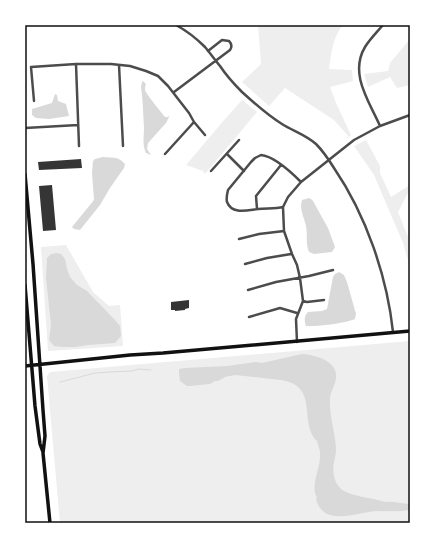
<svg xmlns="http://www.w3.org/2000/svg" width="435" height="548" font-family="'DM Sans',sans-serif">
<rect width="100%" height="100%" fill="#fff"/>
<path fill="#eee" d="M258 25H343C333 36 331 54 329 69L352 70 353 81 330 87 336 103 351 135 349 137 334 120 285 88 269 106 242 82 261 64Z
M410 39V85L397 88 390 77 368 87 364 74 388 71 390 63Z
M242 100 257 112 205 174 203 171 186 165 225 119Z
M366 140 380 166V173L391 197 410 185V189L398 212 410 242V267L403 243 374 175 354 146Z
M66 245 93 292 109 306 120 305 123 346 48 351 41 247Z
M410 341V523H60L47 376 50 372Z"/>
<path fill="#d9d9d9" d="M143 81 146 84C145 86 145 88 145 90 146 94 162 113 165 117H168L170 115 166 123 148 143 147 149 151 155 146 153C142 145 144 136 144 128 143 114 143 100 141 87L142 82Z
M55 94 57 95 58 101 66 104 69 116 49 119 36 118 32 115V109L52 103Z
M103 157C113 158 118 156 125 164L124 168 110 188 100 205 80 230 74 229 72 227 94 200 92 173 93 161 95 159Z
M309 198 311 199 313 201 328 228 335 247 332 252 314 254 309 252C305 241 308 236 306 226 304 217 299 209 302 200Z
M57 253 61 254 65 259 67 269 70 277 77 285 87 291 114 319 120 326 121 336 115 343 88 345 75 347H63L54 346 49 340 51 325 46 278 47 258 51 254Z
M339 272 344 275 347 282 356 314 355 319C346 323 316 327 306 326 304 321 304 316 308 312L322 311 327 309 333 277 335 274Z
M302 354C316 355 338 361 336 378 335 386 330 392 330 399 329 417 336 434 336 451 335 461 332 465 334 476 335 481 337 485 341 489 350 496 371 498 382 501L385 502C393 501 402 504 410 504V510C398 512 387 511 376 511 356 513 323 527 316 499L317 498C310 486 320 469 320 457 321 451 318 446 317 441 298 422 320 386 281 380L235 375 225 377 218 381H215L210 384 190 386H187L180 381 179 374V369L185 368 227 366 256 362 262 363Z"/>
<g fill="none" stroke-linecap="round" stroke-linejoin="round">
<path stroke="#d9d9d9" stroke-width="1" d="M60 382 95 373 110 372 132 371 139 369 151 370"/>
</g>
<path fill="#353535" d="M81 159 82 168 39 170 38 162Z
M52 185 56 230 43 231 39 186Z
M189 300V308L185 309V310L175 311V310H171V302Z"/>
<g fill="none" stroke-linecap="round" stroke-linejoin="round">
<path stroke="#4c4c4c" stroke-width="2.5" d="M176 25C187 31 196 38 205 47 210 53 215 60 220 66 226 75 234 84 242 92 253 102 269 116 282 124 293 131 306 135 316 144 323 151 329 160 334 168 366 215 387 276 393 332
M76 64 79 146
M119 65 123 146
M174 92 230 50C232 47 232 44 229 41L222 40 208 51
M34 101 31 67 76 64H111L130 66 146 71 158 76 168 86 189 113 194 122 205 135
M380 126C369 101 349 74 365 47 370 39 377 32 383 25
M25 128 78 125
M165 154 194 122
M227 154 244 171
M211 171 239 140
M283 207C275 209 266 208 258 209 248 210 232 215 227 202 226 198 227 194 228 190L251 162 255 158 261 155C274 156 292 173 301 182
M257 209 256 196 281 165
M239 239 259 234 284 231
M245 264 267 258 291 254
M248 290 276 282 309 276 333 270
M303 301 307 302 324 300
M249 317 280 308 297 313
M297 342 296 319 303 301 300 278 297 265 292 254 284 231 283 207 288 197 301 182 354 140 380 126 410 115"/>
<path stroke="#111" stroke-width="3.5" d="M25 174 33 264 43 410 45 436 43 453 50 523
M25 285 35 406 40 444 43 452
M25 366 130 355 163 353 410 331"/>
</g>
<rect width="435" height="548" fill="none" stroke="#ffffff" stroke-width="52"/>
<rect x="26" y="26" width="383" height="496" fill="none" stroke="#111" stroke-width="1.5"/>
</svg>
